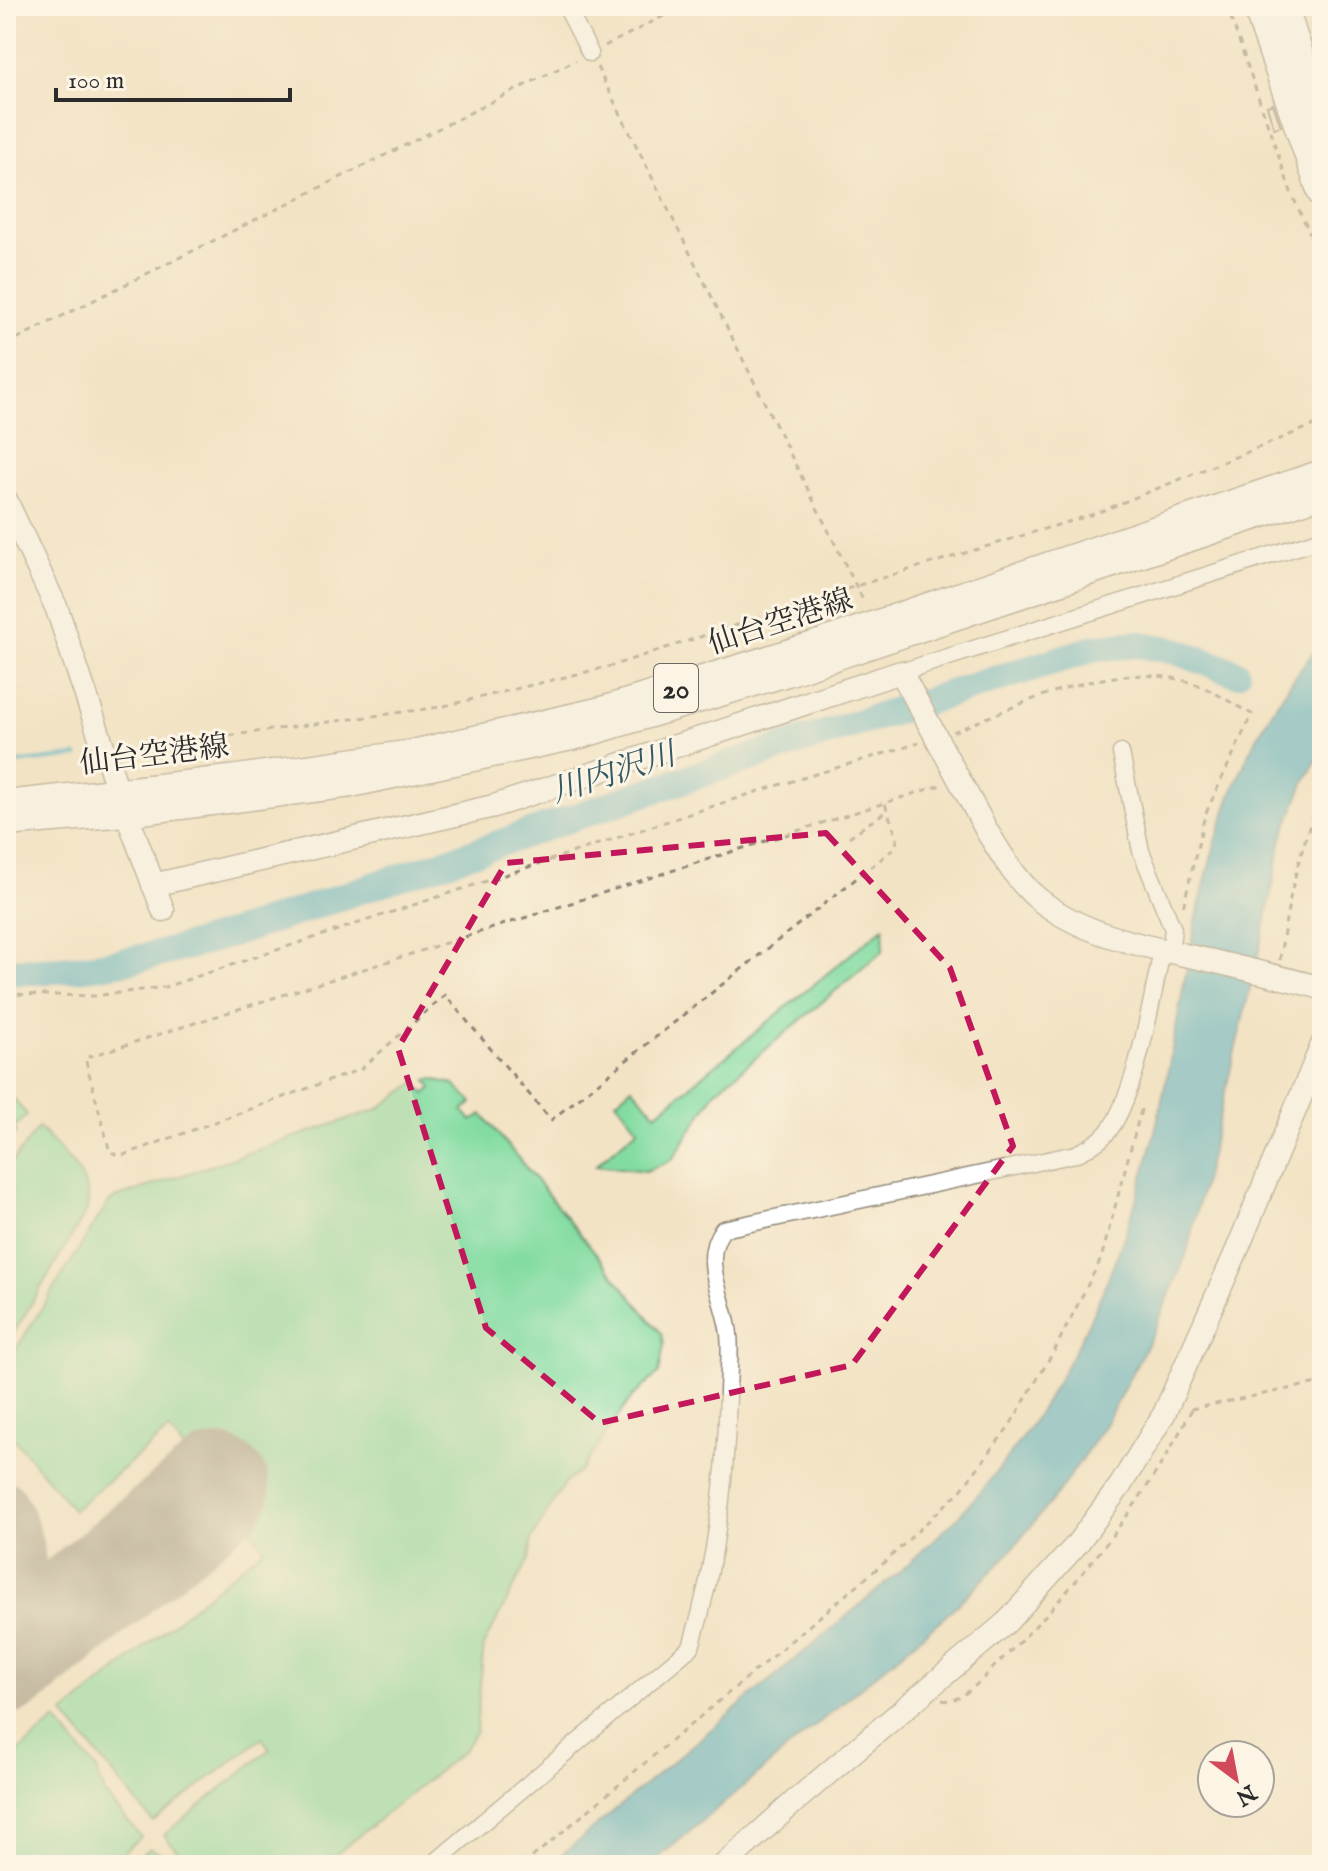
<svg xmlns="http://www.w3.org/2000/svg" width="1328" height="1871" font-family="'IM FELL English','Noto Serif JP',serif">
<rect width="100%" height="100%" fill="#fcf5e5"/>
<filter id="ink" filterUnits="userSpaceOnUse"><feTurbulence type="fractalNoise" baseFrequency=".0125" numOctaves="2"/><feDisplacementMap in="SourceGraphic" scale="16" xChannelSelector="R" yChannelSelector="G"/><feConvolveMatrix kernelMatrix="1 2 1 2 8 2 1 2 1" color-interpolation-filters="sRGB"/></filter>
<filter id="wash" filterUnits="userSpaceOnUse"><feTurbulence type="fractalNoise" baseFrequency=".006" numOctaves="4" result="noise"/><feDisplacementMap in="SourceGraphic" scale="32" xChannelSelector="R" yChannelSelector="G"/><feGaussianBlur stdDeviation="1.8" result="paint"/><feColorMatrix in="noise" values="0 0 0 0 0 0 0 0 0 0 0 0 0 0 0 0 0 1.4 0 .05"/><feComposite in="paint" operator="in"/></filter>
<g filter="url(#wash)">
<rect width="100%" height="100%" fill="#f3e3c5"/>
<path fill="#82dca2" stroke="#568466" stroke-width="2" d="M884 927 883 951 716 1091 672 1160 646 1171 596 1165 638 1129 616 1101 632 1087 656 1114Z
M432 1079 453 1084 470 1100 472 1103 463 1111 472 1121 482 1114 662 1334 664 1344 659 1373 631 1398 582 1469 564 1484 532 1538 529 1559 484 1644 476 1731 464 1750 323 1865H189L164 1835 270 1749 262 1738 153 1822 64 1714 264 1548 169 1430 73 1510 6 1429V1365L108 1203 115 1198 378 1109 415 1083 425 1094 432 1088 427 1080Z
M6 1089 27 1115 14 1128 16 1131 6 1144Z
M39 1127C59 1151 97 1179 86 1212L6 1346V1170Z
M56 1720 97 1770 105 1794 141 1837 108 1865H6V1762Z
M150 1848 168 1856 175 1865H129Z"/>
<path fill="#48aec7" stroke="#3a6c79" stroke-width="2" d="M1322 642V751L1305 781 1282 838 1264 930 1186 1256 1154 1331 1106 1423 1059 1492 1003 1560 942 1619 650 1865H549L904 1568C921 1551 940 1535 957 1518 1049 1419 1109 1300 1145 1170 1179 1049 1186 922 1228 804 1249 745 1282 690 1322 642Z"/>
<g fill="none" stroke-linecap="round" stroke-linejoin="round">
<path stroke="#48aec7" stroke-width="5" d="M6 764 77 756"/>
<path stroke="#48aec7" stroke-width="28" d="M6 971C142 976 269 919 397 878 487 849 575 816 665 786 808 738 952 693 1096 648L1137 644 1176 651 1236 673"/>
<path stroke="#8f8778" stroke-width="42" d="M6 1502C33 1553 33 1610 6 1661"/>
<path stroke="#8f8778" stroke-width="106" d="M6 1662 217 1489"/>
</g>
<g id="blocks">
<path fill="#d590b5" d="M1273 104 1281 126 1274 128 1267 106Z"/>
</g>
</g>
<g filter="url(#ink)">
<use href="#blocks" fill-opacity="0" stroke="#8f8778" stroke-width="2"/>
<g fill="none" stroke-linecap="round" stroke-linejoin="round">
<defs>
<path id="street" d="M566 6 590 53
M901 672 1322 539
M1121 753 1141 851 1173 929 1170 952
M432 1865 691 1647C716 1566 726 1480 728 1395 728 1375 731 1353 729 1334 725 1299 699 1260 723 1229L1076 1154C1088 1148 1098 1143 1107 1133 1136 1098 1152 997 1162 951"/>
<path id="secondary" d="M6 500 57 609 118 791 163 910
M153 885 494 806 901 672 988 833C1002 855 1016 880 1036 897 1083 937 1150 947 1208 960 1246 969 1284 978 1322 988
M724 1865 794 1802 1007 1622 1077 1544 1120 1486 1164 1414 1237 1250 1322 1045"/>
<path id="primary" d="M6 803 230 778 413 752 602 709 807 646 1322 472
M6 824 126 814 351 785 581 736 787 674 1322 495"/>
<path id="highway" d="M1257 6 1322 193
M1283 6 1322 124"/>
</defs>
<use href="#street" stroke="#8f8778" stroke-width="19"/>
<use href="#secondary" stroke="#8f8778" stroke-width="25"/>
<use href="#primary" stroke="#8f8778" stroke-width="27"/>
<use href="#highway" stroke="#8f8778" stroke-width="31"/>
<path stroke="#8f8778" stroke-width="3" stroke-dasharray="6 6" stroke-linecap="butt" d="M1227 6 1292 195 1322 260
M605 46 683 6
M597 67 865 604
M6 344 576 60
M953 732C1030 701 1120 653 1203 687 1220 695 1236 706 1252 714L1205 815 1182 912
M123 750 440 707 611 666 856 586 1094 514 1322 422
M885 804 897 838 896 847 551 1120 445 995 361 1069 121 1156 110 1152 85 1058 941 785
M849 837 888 810
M1280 960C1287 902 1300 847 1322 793
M6 994 95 996 165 987 756 792 919 743
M1191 1409 1322 1382
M942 1700C960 1705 983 1678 996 1665 1074 1591 1143 1505 1192 1409
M523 1865 885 1562 962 1489 1010 1425 1054 1351 1101 1259 1141 1110 1139 1109"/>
<use href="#street" stroke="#fff" stroke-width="16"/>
<use href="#secondary" stroke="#fff" stroke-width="22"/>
<use href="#primary" stroke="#fff" stroke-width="24"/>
<use href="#highway" stroke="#fff" stroke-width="28"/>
</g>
</g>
<path d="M0 0H1328V1871H0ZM826 833 950 968 1013 1146 852 1365 600 1423 486 1328 398 1048 506 863Z" fill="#f3e3c5" fill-opacity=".55" fill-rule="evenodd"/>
<path fill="none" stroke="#c2185b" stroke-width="6" stroke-dasharray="16 10" stroke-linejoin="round" d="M826 833 950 968 1013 1146 852 1365 600 1423 486 1328 398 1048 506 863Z"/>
<g text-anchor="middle" stroke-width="6" stroke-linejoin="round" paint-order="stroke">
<rect fill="#fcf5e5" stroke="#6a6863" stroke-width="2" x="654" y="664" width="44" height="48" rx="6"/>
<g font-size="28" font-weight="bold" fill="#2b2b2b">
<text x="676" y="698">20</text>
</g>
<g font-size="30" fill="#2b2b2b" stroke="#fcf5e5">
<text transform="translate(780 621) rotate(-18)" y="10">仙台空港線</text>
<text transform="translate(154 754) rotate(-7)" y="10">仙台空港線</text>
</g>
<g font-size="32" font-style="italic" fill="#355962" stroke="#fcf5e5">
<text transform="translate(613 772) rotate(-18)" y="11">川内沢川</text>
</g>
</g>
<rect width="1328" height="1871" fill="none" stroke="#fcf5e5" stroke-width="32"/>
<g transform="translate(1236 1779) rotate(148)"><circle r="38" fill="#fcf5e5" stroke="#a8a49b" stroke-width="2"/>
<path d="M0-6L14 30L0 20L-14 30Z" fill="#d1495b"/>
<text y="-12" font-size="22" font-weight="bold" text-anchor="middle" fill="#2b2b2b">N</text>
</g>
<path d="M56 88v12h234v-12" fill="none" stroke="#2b2b2b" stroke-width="4"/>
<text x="68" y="88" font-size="24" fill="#2b2b2b" stroke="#fcf5e5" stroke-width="6" paint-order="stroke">100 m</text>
</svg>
